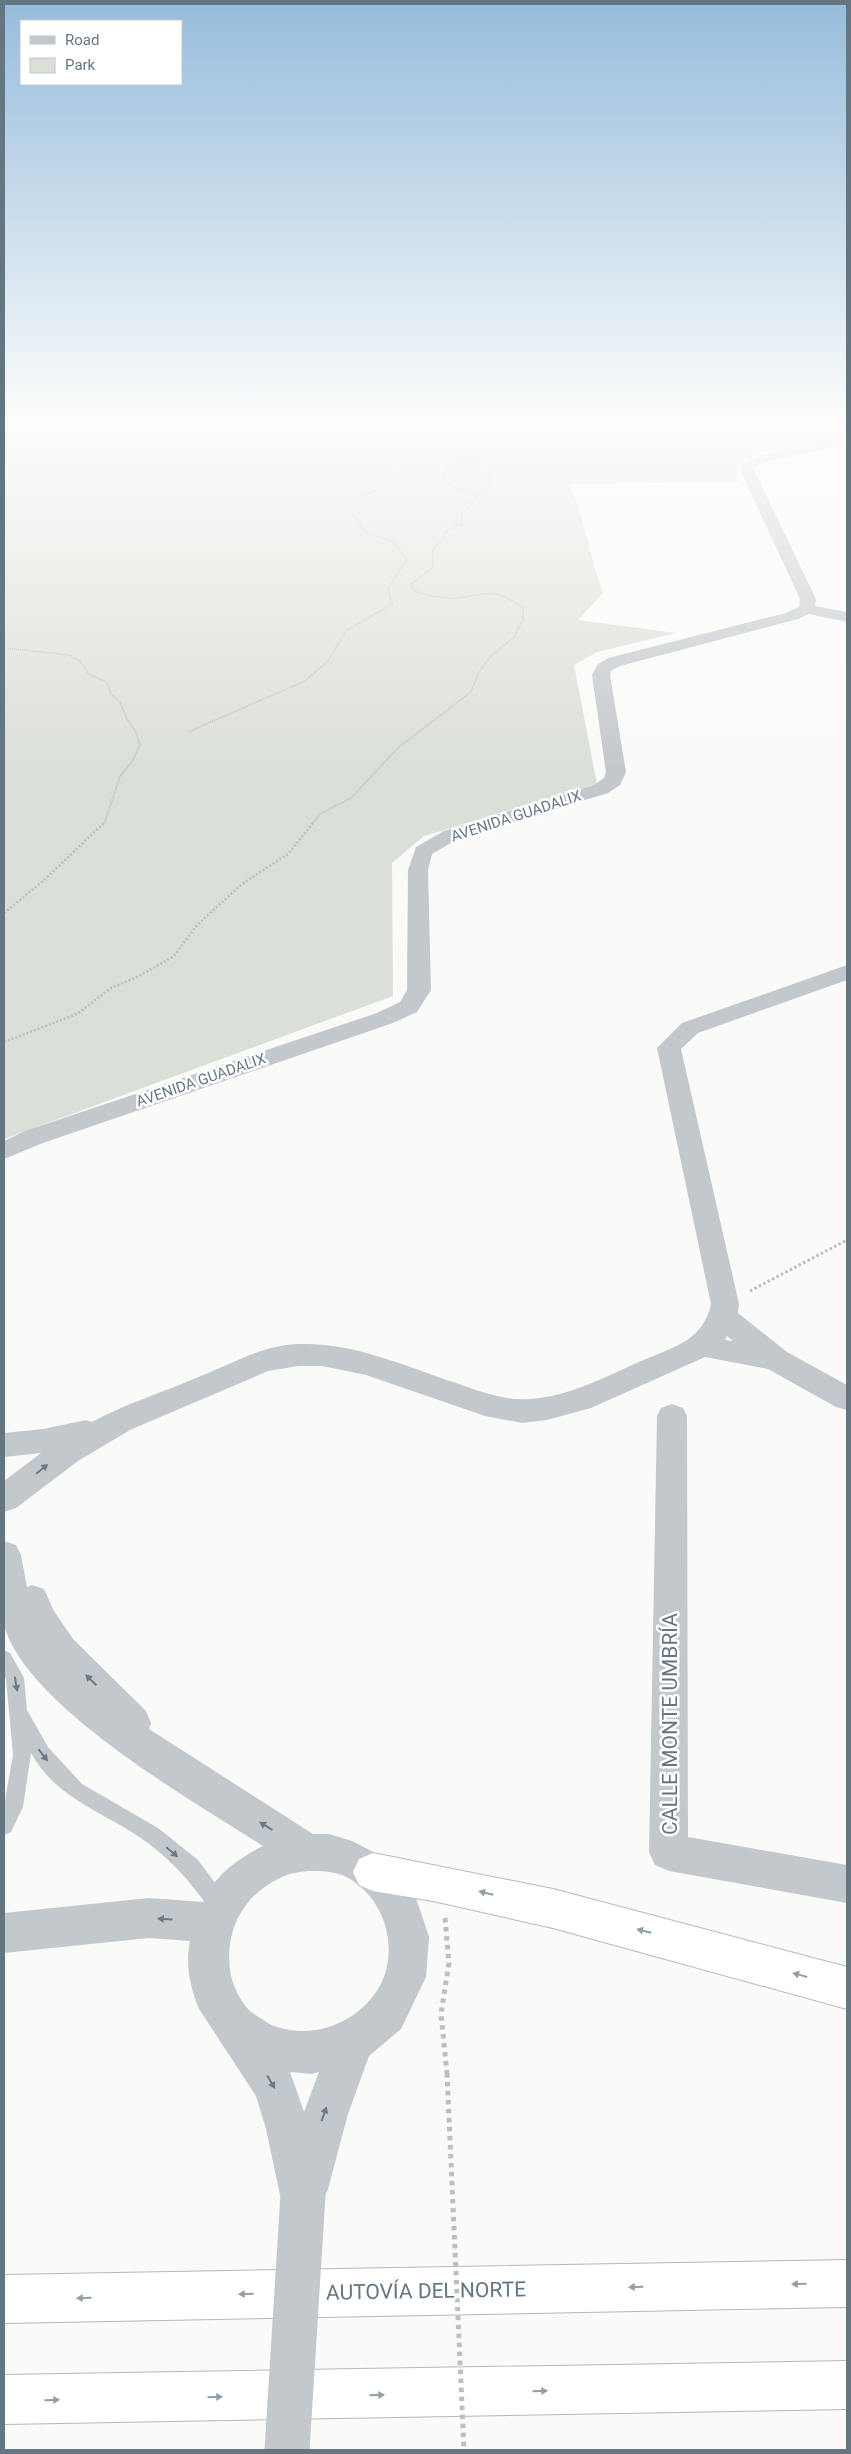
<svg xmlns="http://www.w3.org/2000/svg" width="851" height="2454" font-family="Roboto,sans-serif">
<rect width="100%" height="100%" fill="#fafaf8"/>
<path fill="#dadfd7" d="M4 425H843L847 434 837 438 762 453 745 460 737 470 739 482 570 484C584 519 590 557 603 593L578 620 676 633 597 652 574 665 597 784 424 836 392 863 393 996 4 1139Z"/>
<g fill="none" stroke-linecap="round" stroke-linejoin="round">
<defs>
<path id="highway" d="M373 1853 553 1889 847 1967V2009L553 1928 433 1901 373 1891 359 1885 353 1872 359 1859Z
M847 2260V2307L4 2323V2275Z
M847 2361V2409L4 2424V2375Z"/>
</defs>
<use href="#highway" stroke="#b4b9bd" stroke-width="2"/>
<path stroke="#bbbfc2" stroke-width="2" stroke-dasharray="1 1" stroke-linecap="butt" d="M472 425 475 442 464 456 447 463 444 483 478 497
M4 648 69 655 80 661 88 674 107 682 111 694 120 702 127 719 136 732 140 745 133 760 120 777 104 824
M190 731 305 681 328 661 346 631 392 604 388 588 407 560 394 542 366 532 350 511 353 500C377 491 395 483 405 458L387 425
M312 824 320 814 351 798 399 747 471 692 479 672 490 657 514 637 523 620V608C493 587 490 594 457 598 443 599 427 595 414 591L410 585 433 567V549L444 539V532L462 524V513L490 485 489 474 479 467 477 460 464 456"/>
<path stroke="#bbbfc2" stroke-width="2.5" stroke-dasharray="2 2" stroke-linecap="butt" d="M4 913 43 881 104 823
M4 1042 77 1014 111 988 139 976 174 956 197 925 242 884 288 854 313 823"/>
<path stroke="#bbbfc2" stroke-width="3" stroke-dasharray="2.5 2.5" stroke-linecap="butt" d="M750 1291 847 1240"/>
<path stroke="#bbbfc2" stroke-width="5" stroke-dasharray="4.5 4.5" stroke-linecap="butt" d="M445 1918 449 1963 441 2014 447 2073"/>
<path fill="#c3c8cc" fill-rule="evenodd" d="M4 1650 10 1653 24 1678 27 1710 48 1747 82 1784 158 1828 198 1860 227 1899 230 1906 227 1913 220 1916 213 1913C191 1883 175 1863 145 1841 105 1812 57 1800 31 1753L23 1807 11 1832 4 1835V1805L13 1755 6 1679 4 1674Z"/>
<path fill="#c3c8cc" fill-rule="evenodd" d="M847 436V444L769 461 756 466 755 472 816 599 815 606 847 612V622L809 614 798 619 620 666 611 671 610 675 626 772 620 785 608 793 458 839 432 854 428 870 431 990 417 1012 393 1023 43 1143 4 1159V1141L25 1131 377 1013 400 1002 407 990 408 870 416 847 444 831 594 785 604 778 606 772 592 675 598 664 608 658 786 613 799 607 800 599 741 472 743 464 760 455Z
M847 965V980L698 1033 681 1049 739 1304 738 1313 787 1352 847 1385V1410L836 1407 768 1369 705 1357 591 1408 547 1420 522 1423 485 1416 366 1375 322 1366H298L268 1371 130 1430 78 1461 16 1508 4 1512V1481L41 1453 4 1457V1433L43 1429 86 1420 92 1422C125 1404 161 1393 196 1378 230 1365 261 1345 299 1344 353 1342 405 1366 456 1383 479 1391 504 1401 529 1399 570 1397 608 1375 646 1359 676 1346 703 1340 711 1304L657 1048 682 1023ZM727 1336 733 1341 725 1340Z
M672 1404 683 1408 687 1416 688 1837 847 1865V1903L669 1871 655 1865 649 1852 657 1416 661 1408Z
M4 1541 16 1545 21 1555 27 1587 32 1585 44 1589 54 1611 73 1639 146 1711 151 1723 149 1729 313 1834H329L352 1841 387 1859 412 1886 429 1937 426 1977 401 2029 369 2056 348 2114 328 2189 319 2211 303 2218 287 2211 280 2195 266 2129 256 2096 199 2009C190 1987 185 1964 190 1941L149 1938 4 1953V1913L149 1898 203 1902C215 1875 237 1859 263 1846 193 1801 26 1706 4 1625 0 1611 3 1557 4 1541ZM308 1871C320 1871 331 1871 342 1875 379 1891 397 1936 385 1974 370 2017 320 2041 277 2027 269 2025 261 2018 254 2014 243 2007 234 1988 231 1976 223 1933 242 1895 282 1877 290 1873 300 1872 308 1871ZM290 2072 312 2074 319 2072 304 2112Z"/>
<use href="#highway" fill="#fff" fill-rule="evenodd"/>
<path stroke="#bbbfc2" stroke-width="5" stroke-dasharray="4.5 4.5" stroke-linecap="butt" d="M447 2073 464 2450"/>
<path stroke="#c3c8cc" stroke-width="45" d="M287 2450 303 2195"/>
</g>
<defs><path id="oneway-solid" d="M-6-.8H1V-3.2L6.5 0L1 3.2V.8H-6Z" transform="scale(1.25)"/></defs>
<g fill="#6a7a87">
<use href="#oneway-solid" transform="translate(42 1469) rotate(-39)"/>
<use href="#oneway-solid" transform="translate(91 1680) rotate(-136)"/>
<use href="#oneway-solid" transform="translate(16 1684) rotate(81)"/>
<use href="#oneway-solid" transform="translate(43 1755) rotate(52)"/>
<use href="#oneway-solid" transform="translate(266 1826) rotate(-148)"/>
<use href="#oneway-solid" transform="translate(172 1852) rotate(40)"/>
<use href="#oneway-solid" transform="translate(165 1919) rotate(-176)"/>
<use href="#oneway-solid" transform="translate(271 2082) rotate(60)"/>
<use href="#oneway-solid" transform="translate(324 2114) rotate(-71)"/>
</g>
<g fill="#939fa8">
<use href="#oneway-solid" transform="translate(486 1893) rotate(-166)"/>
<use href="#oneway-solid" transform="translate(644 1931) rotate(-166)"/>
<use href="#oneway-solid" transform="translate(800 1975) rotate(-164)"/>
<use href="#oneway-solid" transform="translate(799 2284) rotate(179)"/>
<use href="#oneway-solid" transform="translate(636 2287) rotate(179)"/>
<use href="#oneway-solid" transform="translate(246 2294) rotate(179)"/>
<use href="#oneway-solid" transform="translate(84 2298) rotate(179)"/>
<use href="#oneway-solid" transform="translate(540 2391) rotate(-1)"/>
<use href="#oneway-solid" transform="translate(377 2395) rotate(-1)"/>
<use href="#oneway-solid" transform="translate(215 2397) rotate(-1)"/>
<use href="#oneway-solid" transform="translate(52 2400) rotate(-1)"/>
</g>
<linearGradient id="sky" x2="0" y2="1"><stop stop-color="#96bcdc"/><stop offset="0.55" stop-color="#fdfdfc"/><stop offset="1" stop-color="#fdfdfc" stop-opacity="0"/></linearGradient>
<rect width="851" height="768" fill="url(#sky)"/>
<g text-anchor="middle" stroke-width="5" stroke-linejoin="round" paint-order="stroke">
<g font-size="15" fill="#657683" stroke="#fff">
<text transform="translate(516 816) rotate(-18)" y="5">AVENIDA GUADALIX</text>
<text transform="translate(201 1080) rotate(-19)" y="5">AVENIDA GUADALIX</text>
</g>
<g font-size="21" fill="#657683" stroke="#fff">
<text transform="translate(670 1724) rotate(-90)" y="7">CALLE MONTE UMBRÍA</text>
<text transform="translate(426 2291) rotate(-1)" y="7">AUTOVÍA DEL NORTE</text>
</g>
</g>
<rect width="851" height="2454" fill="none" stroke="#657683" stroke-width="10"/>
<rect x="20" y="20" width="162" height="65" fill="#ffffff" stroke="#c1c8cd"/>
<rect x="30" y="36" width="25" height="8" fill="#c3c8cc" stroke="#c1c8cd"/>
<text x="65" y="45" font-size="15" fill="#657683">Road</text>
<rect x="30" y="58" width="25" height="15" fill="#dadfd7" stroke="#c1c8cd"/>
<text x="65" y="70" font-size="15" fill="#657683">Park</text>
</svg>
